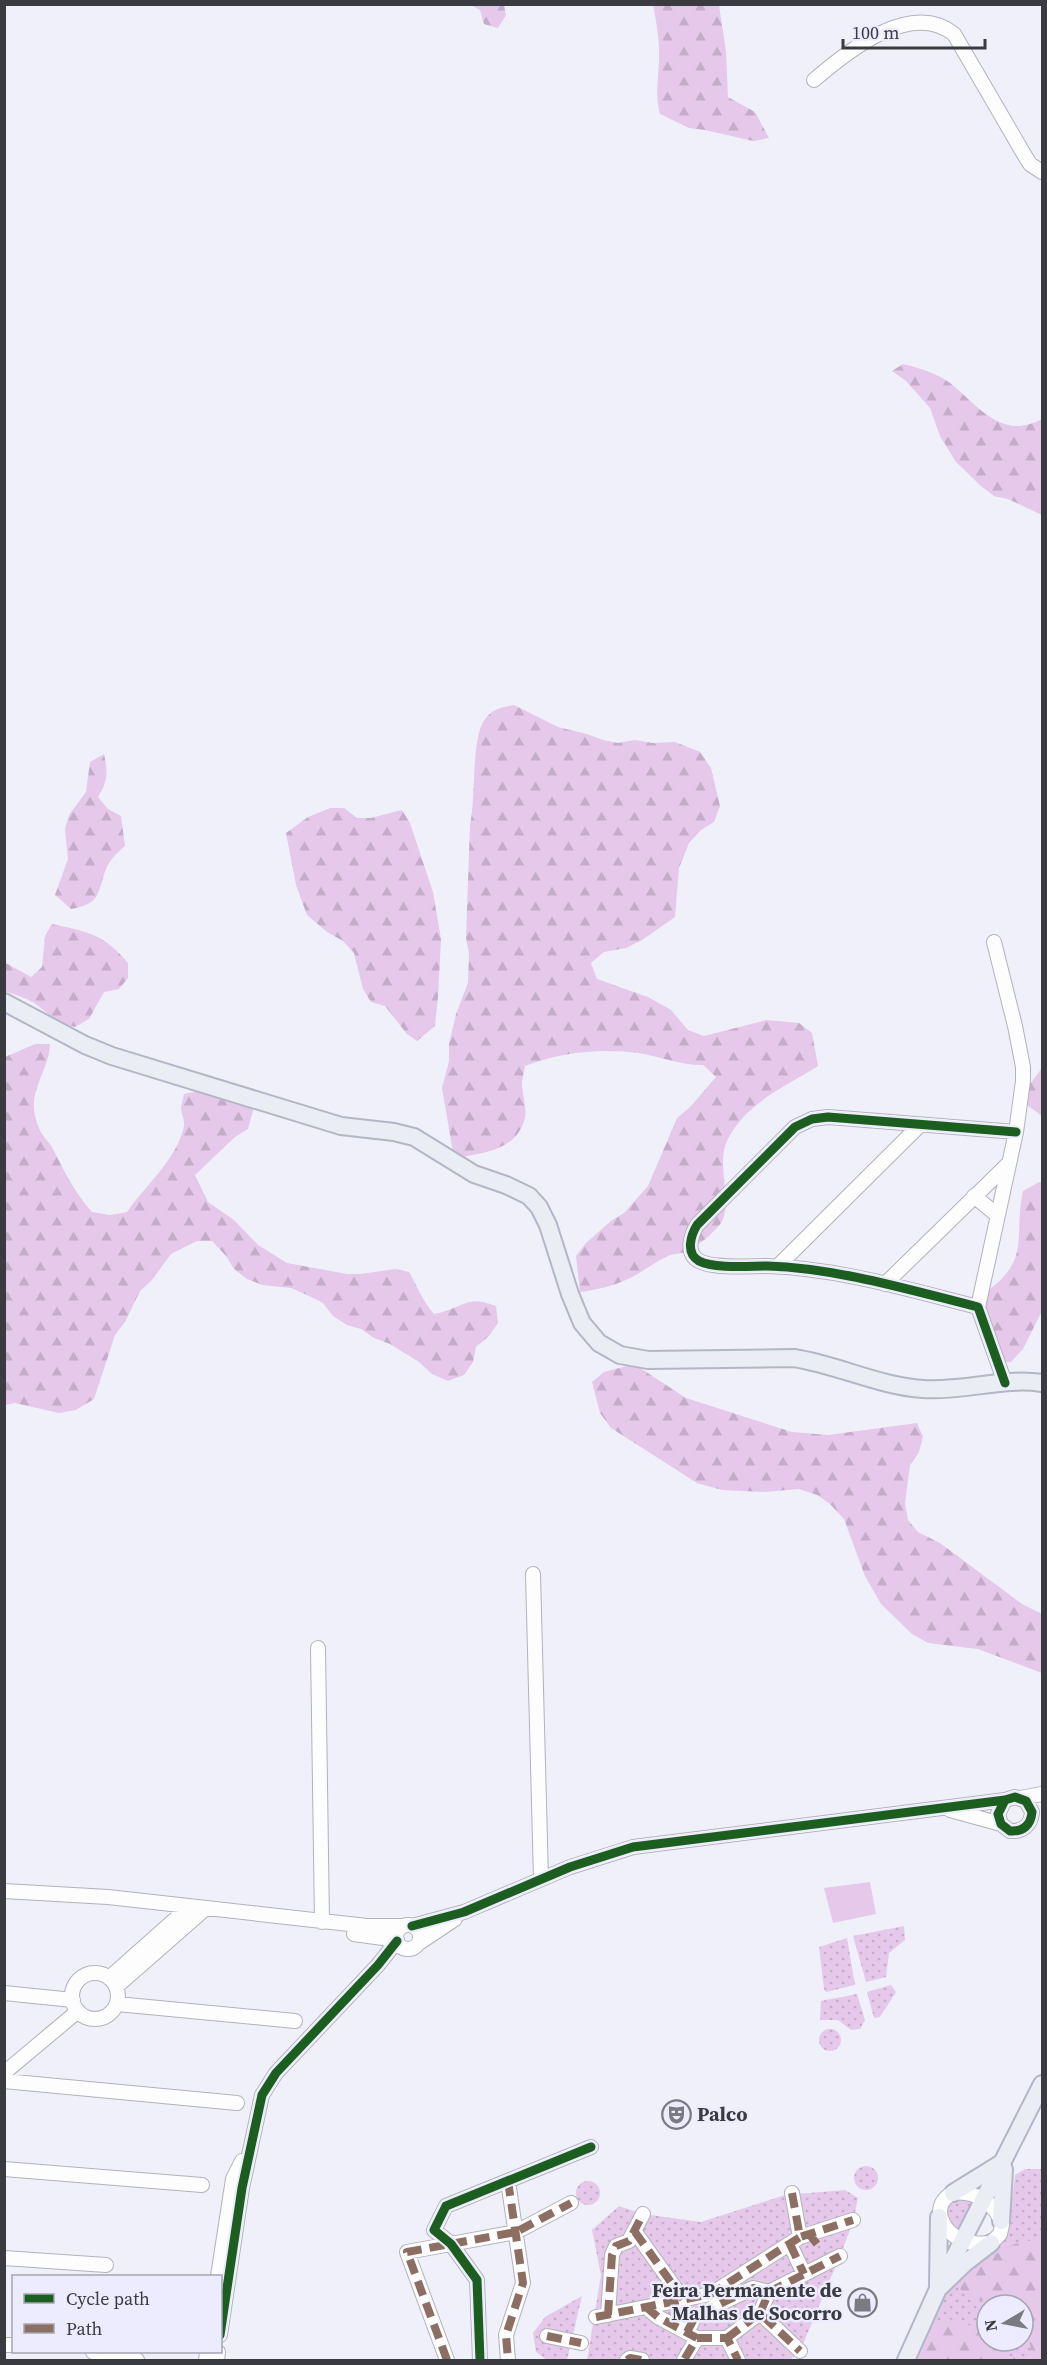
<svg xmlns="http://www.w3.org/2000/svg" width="1047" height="2365" font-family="'Source Serif 4',serif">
<defs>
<pattern id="grass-dots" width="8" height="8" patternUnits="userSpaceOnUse" patternTransform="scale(1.5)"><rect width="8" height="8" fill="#e5c8ea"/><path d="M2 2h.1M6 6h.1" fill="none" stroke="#c5adca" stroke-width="1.8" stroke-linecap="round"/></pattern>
<pattern id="forest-firs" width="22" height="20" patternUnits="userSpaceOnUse" patternTransform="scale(1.5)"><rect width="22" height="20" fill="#e5c8ea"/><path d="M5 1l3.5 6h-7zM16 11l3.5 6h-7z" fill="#c5adca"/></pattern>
</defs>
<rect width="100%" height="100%" fill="#f0f0fa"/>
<path fill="url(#grass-dots)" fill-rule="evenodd" d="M904 1926 905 1940 889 1953 886 1977 866 1982 853 1936Z
M847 1938 855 1985 826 1992 824 1989 819 1947Z
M891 1985 896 1992 880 2017 874 2018 867 1992Z
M857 1994 865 2020 860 2029 851 2030 838 2020H820L821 2001Z
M819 2040a11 11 0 1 1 22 0a11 11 0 1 1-22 0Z
M854 2178a12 12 0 1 1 24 0a12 12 0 1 1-24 0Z
M1025 2169H1042V2355L1040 2360H918L945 2295 956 2274 1005 2225 1011 2206 1015 2175ZM987 2305H1023V2341H987Z
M576 2193a12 12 0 1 1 24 0a12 12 0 1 1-24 0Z
M845 2190 858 2198 853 2222 840 2256 800 2351 790 2360H587L601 2275 592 2230 619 2206 643 2214 701 2222 785 2195Z
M953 2198H974L959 2232C947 2220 944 2213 953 2198Z
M582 2296 567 2360H547L536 2352 533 2333 545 2317Z"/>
<path fill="url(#forest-firs)" d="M471 5H504L506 15 498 28 484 24 480 10Z
M653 5H719L726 51 728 97 755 112 769 138 753 141 705 130 689 128 660 114C655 96 658 81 659 62 660 43 657 24 653 5Z
M903 364C919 368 937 373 950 383 979 406 1001 441 1042 419V515L1008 499 994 496 981 486 956 462 940 436 930 408 906 381 892 371Z
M514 705 558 727 587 734 603 740 618 743 635 740 652 743 675 742 700 752 711 768 720 806 714 822 701 830 689 843 679 868 675 917 642 940 626 948 604 952 591 963 597 979 648 997 671 1010 688 1030 704 1036 767 1020 799 1023 812 1033 818 1066C785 1087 745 1103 727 1141 716 1165 732 1196 723 1219 720 1228 695 1249 686 1252 680 1254 674 1253 668 1256 654 1262 642 1273 628 1279 613 1286 596 1290 580 1292L576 1256 586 1243 611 1221 624 1213 648 1186 677 1118 690 1107 716 1077 703 1065C680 1065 661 1057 639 1053 602 1048 560 1052 525 1066 524 1072 522 1079 522 1084 522 1095 527 1106 525 1117 518 1151 482 1153 454 1158L442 1088 449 1061V1044L456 1014 468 983 469 954 466 938 470 825C476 799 471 737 485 719 492 709 503 707 514 705Z
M104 754C108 773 108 780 98 797L108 809 121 816 125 846C117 853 110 859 106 869 97 893 101 904 71 909L55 895 68 859 65 829 69 815 86 792 90 762Z
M330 808H344L357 818H371L402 810 410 823 433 892 441 939 438 997 435 1026 417 1041 407 1034 385 1006 371 1002 363 989 354 953 343 941 327 932 307 915 296 885 286 833 308 817Z
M52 924C87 932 103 933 128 963V978L119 989 104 992 89 1019 75 1027C54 1022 53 1017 37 1005 28 998 15 995 5 991L4 962 31 977 42 967 45 936Z
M35 1044H50C49 1066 36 1081 34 1102 33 1112 37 1126 42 1134 45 1139 50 1143 53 1149 64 1171 75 1193 92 1212L110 1215 127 1212C144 1187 178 1158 184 1126 185 1120 181 1114 181 1108 182 1103 183 1098 184 1094L221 1087 254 1096 253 1111 248 1129 235 1137 195 1175 208 1202 234 1220 258 1245 287 1263 347 1274H361L395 1269 409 1272C418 1287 422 1300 434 1314 462 1309 466 1294 496 1306L498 1323 489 1336 476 1347 473 1362 464 1375 448 1381 432 1374 419 1362 390 1344 374 1338 361 1329 347 1325 333 1316 323 1303 307 1295 291 1288 262 1285 247 1279 234 1269 226 1256 212 1241H197L171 1254 152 1280 140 1291 125 1322 115 1335 94 1399 76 1410 59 1413 15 1403 5 1405V1057Z
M1042 1068V1116L1019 1099Z
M1039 1182 1042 1183V1311L1023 1349 1011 1362H997L985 1306 986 1292C1032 1259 1013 1237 1023 1191Z
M634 1364 686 1398 792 1432 828 1435 917 1423 923 1437 919 1452 910 1465 905 1503 908 1520 918 1532 940 1543 1022 1604 1042 1614V1673L978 1649 928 1643 912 1634 881 1604 865 1576 844 1519 830 1504 817 1495 799 1489 765 1492 722 1490 697 1483 611 1428 600 1413 592 1382 604 1372Z
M1042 2238V2360H916L925 2323 955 2319 969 2325 1007 2355 1021 2360 1031 2349 1023 2318V2305H1010L970 2298 959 2288V2273L1015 2244Z"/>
<path fill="#e5c8ea" d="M870 1882 876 1914 833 1923 824 1888Z"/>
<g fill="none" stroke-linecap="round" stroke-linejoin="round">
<defs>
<path id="minor" d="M814 80C849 50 911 0 954 34L1025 156 1030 164 1042 172
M974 1196 997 1215
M778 1266 920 1125
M885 1284 1009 1163
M978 1307 1016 1132 1023 1081V1067L1015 1026 994 942
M1005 1383 978 1307C910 1290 837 1268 767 1266 750 1266 714 1269 699 1261 685 1253 691 1235 697 1225L795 1127 812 1119 828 1117 1016 1132
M533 1574 541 1879
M318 1648 322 1922
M1020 1798 1042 1794
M950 1810 1001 1824
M4 1891 108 1897 367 1926H404
M396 1937a12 12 0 1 1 24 0a12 12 0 1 1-24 0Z
M412 1926 464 1912 570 1867 633 1847 1005 1800 1015 1797 1026 1801 1032 1812C1031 1825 1023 1832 1010 1831L1001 1824 998 1814 1005 1800
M354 1934 397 1940
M419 1943 455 1919
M72 1996a23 23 0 1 1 46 0a23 23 0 1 1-46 0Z
M109 1978 189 1907
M116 1987 205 1909
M4 1993 73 2000
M117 2004 295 2021
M4 2073 78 2011
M4 2081 237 2103
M4 2169 202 2185
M508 2181 523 2283 506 2335 508 2360
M792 2193 800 2237 853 2220
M953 2193C974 2190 997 2204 1002 2225L1000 2234 991 2243C981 2244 971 2244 962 2240 942 2232 929 2205 953 2193Z
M635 2232 683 2299
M790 2244 804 2274
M4 2258 106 2265
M218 2276 233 2179 242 2161
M646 2307 658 2317 697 2338 684 2360
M760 2313 769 2292 840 2256
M608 2315 612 2255 616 2246 629 2241 643 2214
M596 2317 711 2294 800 2237
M687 2332 695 2317 724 2302 753 2288 769 2292
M220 2335 242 2188 262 2095 276 2073 378 1965 397 1941
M547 2336 581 2343
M697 2338H727L738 2360
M727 2338 760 2313 800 2351
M4 2345H14
M93 2352 137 2360
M206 2360 207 2352
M217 2360 218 2352
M447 2360 407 2252 516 2232 571 2203
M480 2360 477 2280 451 2244 434 2230 446 2206 591 2147
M627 2360 630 2358 642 2360"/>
<path id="major" d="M4 1002 85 1045 112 1056 341 1126 394 1132 414 1137 474 1174 506 1185 529 1196 539 1207 548 1225 570 1294 582 1323 599 1343 620 1355 648 1360 794 1358C838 1365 879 1386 923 1389 963 1392 1003 1377 1042 1383
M953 2193 1003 2162
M1001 2221 1004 2169
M938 2285 939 2217
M938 2289 1042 2084
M906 2360 938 2289 965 2263 991 2243"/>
</defs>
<use href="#minor" stroke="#b2b2ba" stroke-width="16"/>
<use href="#major" stroke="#b3b6c6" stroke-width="20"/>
<use href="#minor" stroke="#fdfdfe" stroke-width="14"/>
<use href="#major" stroke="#ebedf4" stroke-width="16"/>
<path stroke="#8d6e63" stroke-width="8" stroke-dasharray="15 8" stroke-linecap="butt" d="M508 2181 523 2283 506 2335 508 2360
M792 2193 800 2237 853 2220
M635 2232 683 2299
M809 2234 817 2244
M790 2244 804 2274
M646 2307 658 2317 697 2338 684 2360
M760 2313 769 2292 840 2256
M608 2315 612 2255 616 2246 629 2241 643 2214
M596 2317 711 2294 800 2237
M687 2332 695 2317 724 2302 753 2288 769 2292
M547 2336 581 2343
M697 2338H727L738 2360
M727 2338 760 2313 800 2351
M447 2360 407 2252 516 2232 571 2203
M627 2360 630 2358 642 2360"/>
<defs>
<path id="cycleway" d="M1005 1383 978 1307C910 1290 837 1268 767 1266 750 1266 714 1269 699 1261 685 1253 691 1235 697 1225L795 1127 812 1119 828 1117 1016 1132
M412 1926 464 1912 570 1867 633 1847 1005 1800 1015 1797 1026 1801 1032 1812C1031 1825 1023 1832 1010 1831L1001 1824 998 1814 1005 1800
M220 2335 242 2188 262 2095 276 2073 378 1965 397 1941
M480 2360 477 2280 451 2244 434 2230 446 2206 591 2147"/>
</defs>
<use href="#cycleway" stroke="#edecfe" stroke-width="13"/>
<use href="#cycleway" stroke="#1b5e20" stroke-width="9"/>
</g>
<defs>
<symbol id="theatre-ring" viewBox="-11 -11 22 22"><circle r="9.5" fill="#edecfe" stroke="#7a7a82" stroke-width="1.5"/><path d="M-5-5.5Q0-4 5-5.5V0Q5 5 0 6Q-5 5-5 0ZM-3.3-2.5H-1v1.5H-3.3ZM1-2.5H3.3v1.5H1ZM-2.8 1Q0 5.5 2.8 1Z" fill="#7a7a82"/></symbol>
<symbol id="shop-ring" viewBox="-11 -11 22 22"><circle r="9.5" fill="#edecfe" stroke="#7a7a82" stroke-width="1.5"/><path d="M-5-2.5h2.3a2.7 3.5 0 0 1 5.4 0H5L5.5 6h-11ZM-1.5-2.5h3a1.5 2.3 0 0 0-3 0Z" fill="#7a7a82"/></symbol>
</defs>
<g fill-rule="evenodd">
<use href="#theatre-ring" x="660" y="2098" width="33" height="33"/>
<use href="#shop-ring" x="846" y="2286" width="33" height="33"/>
</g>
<g text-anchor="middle" stroke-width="5" stroke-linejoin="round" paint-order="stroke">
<g font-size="20" font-weight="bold" fill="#3a3a41" stroke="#edecfe" text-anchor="start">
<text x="697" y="2121">Palco</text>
<text x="842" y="2297" text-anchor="end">Feira Permanente de<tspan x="842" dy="23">Malhas de Socorro</tspan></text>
</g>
</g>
<rect width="1047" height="2365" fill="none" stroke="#3a3a41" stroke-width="12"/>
<rect x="12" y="2275" width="210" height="78" fill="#edecfe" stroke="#a5a5b2" stroke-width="1.5"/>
<rect x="24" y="2294" width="30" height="9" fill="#1b5e20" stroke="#a5a5b2" stroke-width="1.5"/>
<text x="66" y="2305" font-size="18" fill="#3a3a41">Cycle path</text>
<rect x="24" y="2324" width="30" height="9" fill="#8d6e63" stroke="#a5a5b2" stroke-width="1.5"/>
<text x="66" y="2335" font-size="18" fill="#3a3a41">Path</text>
<g transform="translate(1005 2323) rotate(260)"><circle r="28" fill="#edecfe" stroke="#a5a5b2" stroke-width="1.5"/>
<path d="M0-4.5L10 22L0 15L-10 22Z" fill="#7a7a82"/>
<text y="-9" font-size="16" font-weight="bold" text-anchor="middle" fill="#3a3a41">N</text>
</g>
<path d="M843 39v9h142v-9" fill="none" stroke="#3a3a41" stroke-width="3"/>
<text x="852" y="39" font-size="18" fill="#3a3a41" stroke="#edecfe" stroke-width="4.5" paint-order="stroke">100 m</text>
</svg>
